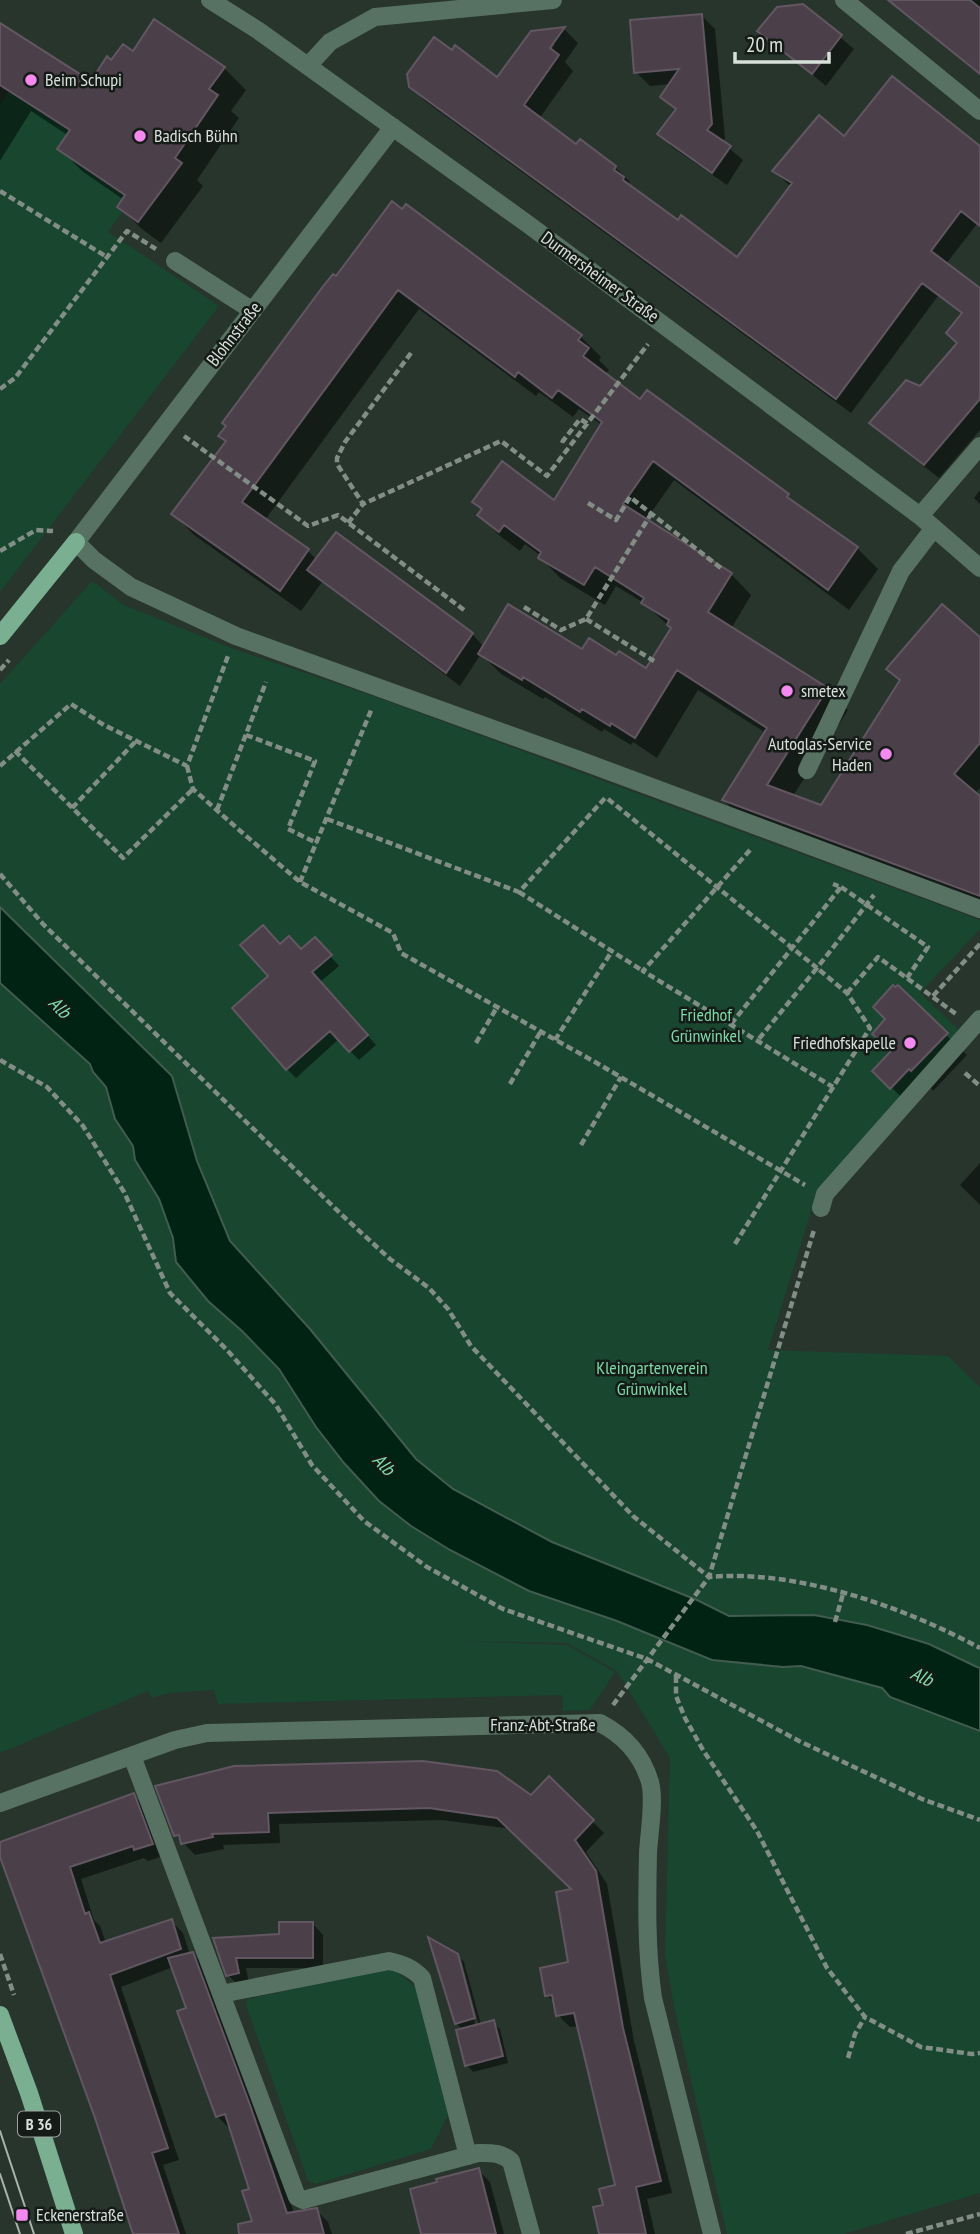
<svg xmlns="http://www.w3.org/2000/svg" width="980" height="2234" font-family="'PT Sans Narrow',sans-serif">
<rect width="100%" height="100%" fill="#27352d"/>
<path fill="#18462f" d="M9 91 70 130 125 195 123 211 108 232 219 306 0 592V104Z
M92 581 124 605 231 648 376 697 980 920V929L920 993 960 1031 817 1192 768 1350 948 1356 980 1387V2193L844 2234H727L674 2007 665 1954 670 1758 617 1671 567 1643 457 1641 567 1645 615 1672 590 1710 563 1711 562 1695 218 1704 214 1690 168 1693 152 1698 148 1691 0 1753V684Z
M392 1968 417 1988 450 2111 431 2149 316 2184 308 2181 246 2005 248 1999Z"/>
<path fill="#012313" stroke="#425c4f" stroke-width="2" d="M0 907 172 1076 197 1161 230 1241 310 1329 416 1459 453 1489 552 1542 697 1600 729 1616 814 1615 867 1625 929 1644 977 1667 980 1668V1731L890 1697 882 1688 801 1666 783 1667 712 1660 617 1621 529 1591 450 1550 411 1526 379 1501 344 1463 316 1427 279 1369 242 1331 208 1301 176 1262 173 1238 159 1199 135 1160 133 1146 115 1119 106 1087 93 1072 90 1064 0 983Z"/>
<path fill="#0007" fill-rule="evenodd" d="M904 0H980V75L912 20 898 7Z
M802 5 854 49 826 86 760 31Z
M702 16 715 29 725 138 722 142 743 160 727 185 672 147 659 133 677 111 662 97 671 84 650 86 636 72Z
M0 25 91 84 112 62 134 53 224 68 246 90 231 111 239 118 197 180 203 186 161 243 142 229 119 207 124 200 82 171 60 149 69 136 31 111 0 161Z
M564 29 578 43 565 62 573 71 539 119 577 146 615 167 630 182 628 184 678 222 738 260 791 187 774 171 844 139 980 149V227L977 224 946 264 980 290V430L939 478 886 437 872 423 920 388 959 344 963 315 938 296 851 413 425 101 410 86 497 80 532 32ZM551 44H555L546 56Z
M392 203 581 337 601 357 599 360 609 370 605 375 640 402 647 392 788 496 802 510 857 548 878 569 849 610 674 480 646 520 731 574 751 595 731 629 827 690 848 710 793 796 822 807 980 639V788L975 794 980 798V908L744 821 724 800 766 733 698 690 657 758 633 742 631 745 604 729 602 732 545 697 543 699 501 674 481 654 460 686 322 582 301 611 194 535 174 514 227 442 221 436ZM419 309 536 396 539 392 573 417 579 409 602 425 554 502 474 501 483 510 479 515 500 536 520 551 525 544 541 556 540 557 560 578 605 605 616 586 644 603 672 629 646 671 617 657 583 651 484 647 472 634 317 560 308 551 265 520Z
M980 490V504L974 498Z
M280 946 302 952 324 949 339 966 320 982 376 1045 359 1060 339 1039 296 1078 287 1069 270 977Z
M946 1035 967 1055 933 1091 931 1088 912 1108 875 1071 893 1052Z
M980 1163V1205L960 1185Z
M549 1778 604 1833 586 1852 607 1884 634 2041 672 2193 647 2199 655 2234H601L605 2206 618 2186 579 2026 570 2027 558 2015 556 2004 547 1995 570 1964 574 1890 511 1829 442 1820 279 1824 280 1843 223 1845 224 1849 195 1855 176 1835 158 1787 531 1797Z
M133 1795 145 1807 163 1856 148 1861 144 1858 81 1879 94 1920 100 1926 106 1943 171 1921 183 1933 190 1955 193 1954 205 1966 262 2119 294 2213 316 2210 328 2222 332 2234H266L231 2128H229L217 2116 189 2009 173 1967 121 1987 179 2160 163 2165 186 2234H135L96 2117 0 1852V1844Z
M313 1924 323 1935V1968H246L249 1983 239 1986 228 1975 216 1940 281 1935Z
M457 1956 476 2027 479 2026 461 1959 464 1962 481 2025 493 2022 500 2029 508 2063 473 2072 467 2065 463 2030 456 2023Z
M478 2170 490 2182 504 2234H422Z"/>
<path fill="#4b404a" stroke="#625661" stroke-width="2" d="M888 0H970L980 8V74Z
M803 4 842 35 812 74 757 31 777 7Z
M702 14 712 124 707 130 731 146 712 173 657 134 676 109 660 97 679 69 634 73 630 20Z
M154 19 225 67 209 89 218 95 175 158 182 163 138 222 117 207 125 195 57 149 70 130 0 85V23L91 81 107 56 111 60 123 44 133 51Z
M565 27 550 48 559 55 524 105 576 144 580 139 616 166 614 170 624 177 623 180 678 220 681 215 737 257 792 183 772 171 819 115 844 136 892 76 980 146V226L961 211 931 251 980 288V399L924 465 869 423 906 380 920 386 957 343 946 333 962 313 922 283 836 399 409 87 407 74 434 37 452 50 455 45 497 77 531 31Z
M392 201 402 209 406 204 582 335 578 340 589 348 583 356 640 399 647 390 789 494 787 497 858 547 828 590 653 461 623 504 732 573 708 612 828 688 767 785 821 805 900 680 886 669 942 604 980 637V743L954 774 980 796V896L722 800 767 728 677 670 635 738 611 723 610 726 582 709 580 712 523 677 522 680 478 654 508 604 582 649 589 638 616 655 619 651 646 668 671 628 667 625 669 620 641 603 644 598 595 567 584 585 538 558 541 552 504 525 499 532 477 515 482 509 472 502 502 461 554 500 602 422 558 390 552 398 518 372 515 377 398 290 242 502 309 549 280 591 171 514 226 441 218 436 226 426 222 423 324 285 333 274 336 276Z
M336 532 473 633 446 673 307 570Z
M263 925 280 944 289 936 301 949 315 937 332 955 312 972 368 1035 349 1052 330 1031 286 1070 232 1008 268 976 240 945Z
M893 985 895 987 898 985 948 1033 911 1071 909 1069 890 1089 872 1071 891 1051 872 1034 885 1019 873 1007Z
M423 1761 497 1771 531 1795 549 1776 594 1820 575 1840 596 1871 623 2028 661 2181 636 2187 646 2234H599L593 2207 603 2205 599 2189 615 2185 574 2013 556 2016 552 1995 545 1996 540 1968 568 1962 556 1892 571 1889 497 1818 429 1808 268 1813 269 1832 212 1834 213 1837 181 1844 179 1835 174 1836 155 1786 234 1766Z
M134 1793 153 1844 134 1850 133 1846 70 1867 85 1914 89 1912 100 1943 172 1919 181 1949 110 1975 168 2148 152 2153 179 2234H133L95 2118 0 1857V1842Z
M279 1922H313V1958H236L239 1973 226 1976 213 1938 279 1934Z
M428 1937 458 1954 475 2018 455 2024Z
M193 1952 250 2105 287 2213 317 2208 324 2234H239L238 2224 252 2221 242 2191 249 2189 225 2114 216 2117 177 2011 186 2008 168 1958Z
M494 2020 503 2056 465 2066 456 2030Z
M479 2168 496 2234H421L410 2189 437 2182 436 2179Z"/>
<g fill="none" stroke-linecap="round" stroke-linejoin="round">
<path stroke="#828d86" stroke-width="4.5" stroke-dasharray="7 3.5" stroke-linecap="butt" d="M0 191 107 257
M411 353 345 442 337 458V464L363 504 501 441 547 476 648 344
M0 389 15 378 127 231 156 249
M184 436 308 526 338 515 464 610
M561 440 563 441 580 419 588 424
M588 503 616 520 630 497 722 569
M348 523 363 504
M0 551 36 530 53 531
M524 607 561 630 586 619 651 514
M586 619 654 661
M0 670 9 660
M246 735 315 761 288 829 317 843
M15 751 123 858 193 789
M0 766 71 704 104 725 187 766 228 656
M187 766 193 789 238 829 300 882 393 933 401 953 595 1062 805 1185
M608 799 817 968 874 895
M72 808 136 741
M217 810 266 682
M327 819 519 892 606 797
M750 850 643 971 833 1087
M0 874 43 924 94 974 343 1216 390 1259 429 1288 448 1309 471 1346 633 1516 709 1577C797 1569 904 1607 980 1648
M300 882 372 708
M841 887 928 947 907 978
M519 892 643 971
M847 993 878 957 956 1014
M933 996 980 944
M731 1024 841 887 833 884
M555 1040 612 951
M476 1043 497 1007
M0 1060 47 1087 83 1126 124 1192 170 1293 226 1349 276 1405 312 1465 364 1521 427 1567 503 1609 647 1659 799 1741 922 1799 980 1820
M965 1073 980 1086
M510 1084 541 1031
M581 1145 621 1077
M735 1244 870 1028 847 993 817 968 758 1040
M835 1622 843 1594
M676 1676V1696L685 1718 703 1750 757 1831 827 1968 865 2017 921 2047 972 2054 980 2053
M613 1705 709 1577 814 1230
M0 1954 14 1995
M848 2058 855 2034 865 2017
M906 2234 980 2214"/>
<path stroke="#577162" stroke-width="18" d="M210 0 259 31 529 225 920 516 980 568
M844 0 980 111
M308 66 330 42 375 17 553 0
M393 127 76 542 94 560 131 587 236 636 579 760 980 909
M175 261 253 311
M920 516 980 446
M807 770 901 571 934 528
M821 1208 825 1194 980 1019
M132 1756 297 2197 303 2200 478 2153C491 2153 500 2152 511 2161L531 2234
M0 1803 175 1740 207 1733 600 1723C625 1736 642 1755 650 1782 655 1800 649 1833 648 1853 647 1902 646 1949 653 1998L712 2234
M221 1994 389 1961C403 1964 412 1968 422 1978L468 2156"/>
<path stroke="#7ab091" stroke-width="18" d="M0 636 76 542
M0 2015 29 2093 74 2234"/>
<path stroke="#a9b2ad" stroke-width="2" d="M0 2131 34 2234
M0 2174 20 2234"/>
</g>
<g fill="#f489f0" stroke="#151b17" stroke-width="2.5">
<circle cx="31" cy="80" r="7"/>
<circle cx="140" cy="136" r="7"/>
<circle cx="787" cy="691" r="7"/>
<circle cx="886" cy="754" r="7"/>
<circle cx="910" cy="1043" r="7"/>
<rect x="15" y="2208" width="14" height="14" rx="3.5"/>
</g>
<g text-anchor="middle" stroke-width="5" stroke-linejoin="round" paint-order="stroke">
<rect fill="#151b17" stroke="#9ea5a0" stroke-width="2" x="18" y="2111.5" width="42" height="25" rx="5"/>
<g font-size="16" font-weight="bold" fill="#d8e0db">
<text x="39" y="2130">B 36</text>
</g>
<g font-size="18" fill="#d8e0db" stroke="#151b17" text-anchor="start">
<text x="45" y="86">Beim Schupi</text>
<text x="154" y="142">Badisch Bühn</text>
<text x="801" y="697">smetex</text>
<text x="872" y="750" text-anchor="end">Autoglas-Service<tspan x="872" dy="21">Haden</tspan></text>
<text x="896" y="1049" text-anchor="end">Friedhofskapelle</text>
<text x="36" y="2221">Eckenerstraße</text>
</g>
<g font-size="18" fill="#d8e0db" stroke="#151b17">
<text transform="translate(600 277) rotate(36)" y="6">Durmersheimer Straße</text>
<text transform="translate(234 334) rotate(-52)" y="6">Blohnstraße</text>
<text x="543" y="1731">Franz-Abt-Straße</text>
</g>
<g font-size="18" fill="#7dd9a7" stroke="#151b17">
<text x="706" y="1021">Friedhof<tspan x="706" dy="21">Grünwinkel</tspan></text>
<text x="652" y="1374">Kleingartenverein<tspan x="652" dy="21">Grünwinkel</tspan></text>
</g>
<g font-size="19" font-style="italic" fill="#81ddab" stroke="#151b17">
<text transform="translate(60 1007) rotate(45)" y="7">Alb</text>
<text transform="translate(384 1464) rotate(46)" y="7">Alb</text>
<text transform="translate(922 1676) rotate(25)" y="7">Alb</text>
</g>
</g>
<path d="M735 52v10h94v-10" fill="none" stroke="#d8e0db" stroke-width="3.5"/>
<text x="746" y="52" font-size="21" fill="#d8e0db" stroke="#151b17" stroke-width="5" paint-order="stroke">20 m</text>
</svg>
